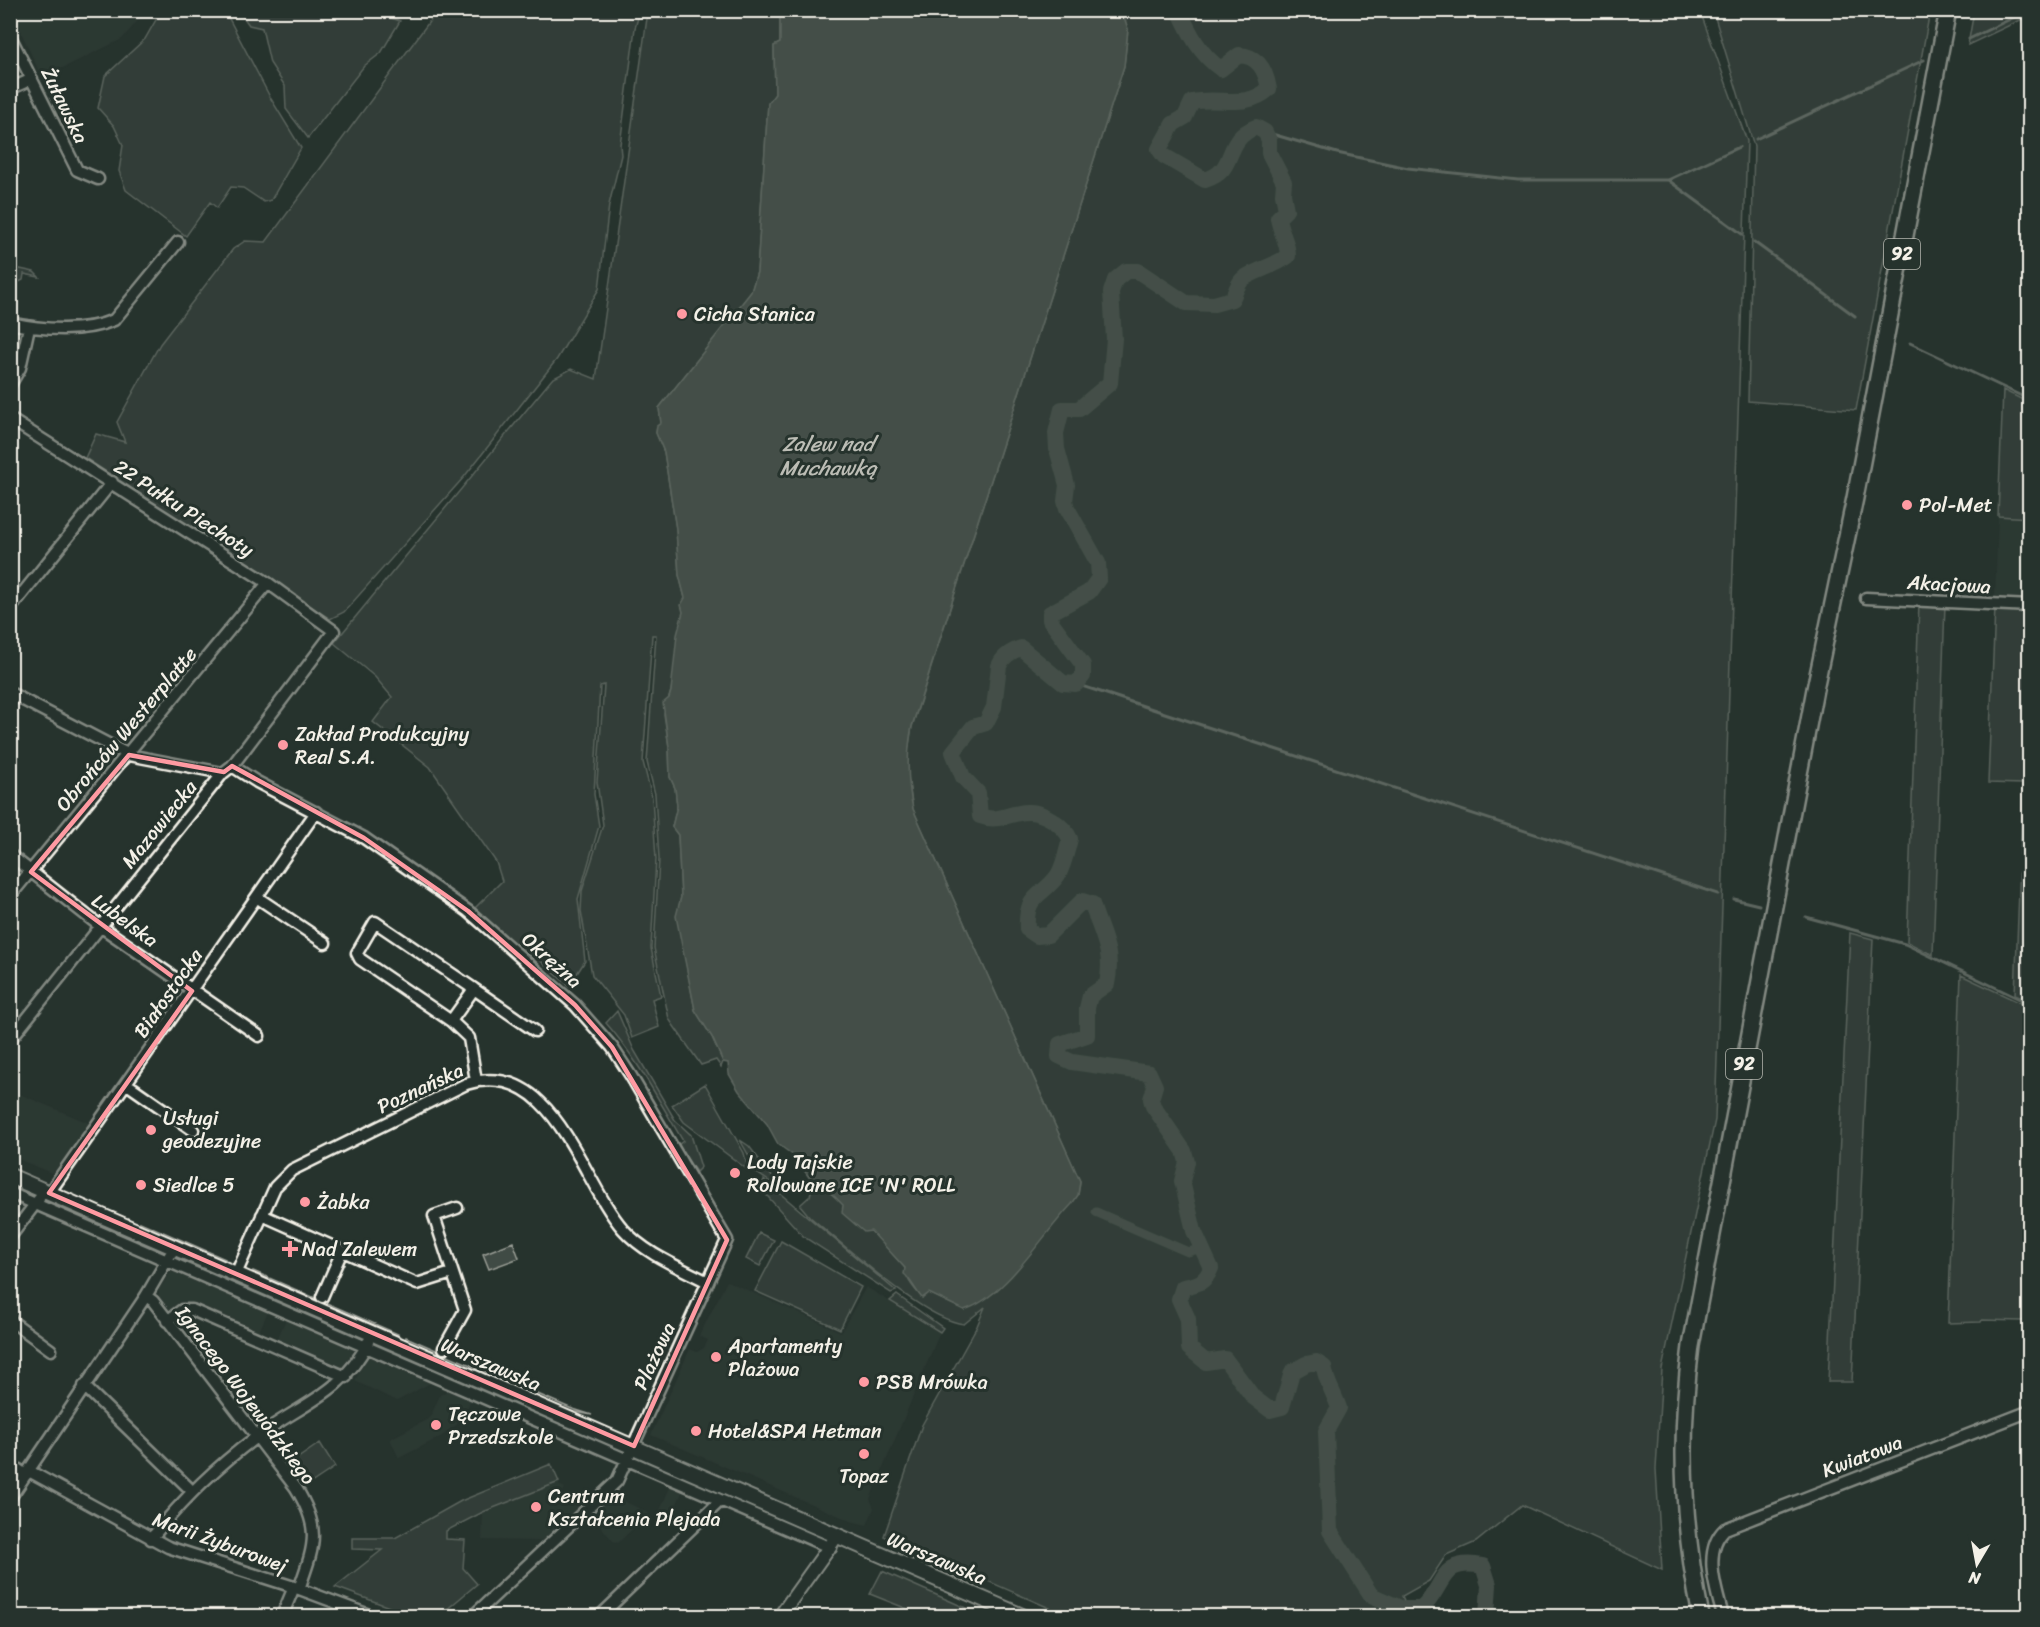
<svg xmlns="http://www.w3.org/2000/svg" width="2040" height="1627" font-family="Sriracha,sans-serif">
<rect width="100%" height="100%" fill="#26332d"/>
<filter id="ink" filterUnits="userSpaceOnUse"><feTurbulence type="fractalNoise" baseFrequency=".0167" numOctaves="2"/><feDisplacementMap in="SourceGraphic" scale="12" xChannelSelector="R" yChannelSelector="G"/><feConvolveMatrix kernelMatrix="1 2 1 2 8 2 1 2 1" color-interpolation-filters="sRGB"/></filter>
<g filter="url(#ink)">
<path fill="#333f39" d="M11 10H146V11L122 39 42 78Z
M1998 516 2029 518V600L1995 598Z
M10 1090 91 1124 64 1164 51 1173 11 1156Z
M180 1270 269 1309 257 1336 183 1304 169 1312 159 1300V1289L170 1273Z
M727 1281 841 1332 866 1287 940 1332 870 1499 874 1508 867 1525 851 1521 651 1435 690 1349 697 1352 704 1348 708 1340 699 1336Z
M287 1317 351 1344 353 1353 345 1369 338 1371 275 1344Z
M370 1353 434 1381 397 1401 355 1381 366 1357Z
M451 1389 472 1398 460 1422 442 1436 399 1458 390 1439 430 1418 440 1395Z
M560 1482 559 1485 565 1488 562 1494 576 1500 579 1495 584 1501 542 1541 482 1540 483 1512Z
M671 1485 683 1490 669 1522 657 1517Z
M613 1496 649 1513 618 1543 613 1541 592 1516Z"/>
<path fill="#414b45" stroke="#9a9e96" stroke-width="1.5" d="M161 11H225L271 99 301 148 271 200 264 202 243 188 231 187 217 208 210 202 186 236 126 190 119 171 123 145 114 126 98 108 105 76 145 39Z
M239 11H381L380 14 400 21 381 53 364 66 308 138 286 109 285 86 270 63 262 28 249 25Z
M437 11H640L635 28 620 145 621 155 609 205 599 289 557 359 464 477 344 612 330 619 85 458 96 434 125 442 117 422 160 344 233 249 245 241 266 242Z
M648 11H780V43L774 46 775 94 768 104 757 272 751 292 659 408 661 423 657 426 656 433 664 452 676 529 679 575 685 598 671 691 664 714 669 747 670 777 675 788 677 806 672 827 678 835 681 897 677 916 695 1010 712 1037 723 1062 721 1067 716 1060 701 1065 669 1019 654 948 659 859 655 794 647 762 656 635H652L643 762 652 797 656 859 651 948 661 996 652 999 659 1027 632 1038 624 1015 592 975 581 911 582 891 603 825 597 782 604 685 600 686 594 794 599 826 578 899 585 961 569 986 528 950 524 954 520 951 475 908 502 881 496 862 430 767 373 722 392 697 375 677 334 643 552 379 571 369 596 379Z
M1122 11H1700L1747 141 1715 1120 1662 1369 1656 1469 1662 1570 1522 1505 1476 1542 1446 1555 1429 1581 1402 1596 1411 1616H1068L884 1536 922 1425 977 1326 985 1307 964 1324C923 1320 845 1245 810 1217L800 1205 810 1196 813 1183C836 1190 888 1248 905 1268 905 1278 915 1290 923 1298L929 1293 964 1310 995 1292 1078 1195 1080 1181 913 809 906 764 912 727 1124 66 1128 29Z
M1713 11H1930L1856 410 1748 401 1754 146Z
M1974 11H2029V16L1968 45Z
M11 267 34 272 39 277 24 274 23 280 11 286Z
M2003 390 2029 403V518L1998 516Z
M1919 603 1945 604 1933 955 1907 942Z
M1995 607 2029 609V1001L2015 995 2023 784 1988 783Z
M1850 933 1873 939 1852 1382H1828Z
M1961 975 2029 1007 2030 1318 2022 1321 1982 1320 1981 1322 1948 1323Z
M617 1011 634 1050 675 1120 691 1135 701 1167 696 1172 678 1145 683 1141C659 1101 637 1058 606 1023Z
M705 1084 744 1153 748 1170 684 1122 672 1105Z
M740 1140 749 1146 782 1190 751 1169 749 1156Z
M764 1180 896 1291 891 1293 804 1237 760 1188Z
M68 1210 150 1246 160 1253 66 1214Z
M140 1222 225 1259 226 1260 140 1225Z
M759 1233 774 1240 760 1266 746 1259Z
M781 1241 861 1287 840 1329 755 1291Z
M513 1242 519 1258 489 1269 483 1254Z
M179 1261H185L358 1338Z
M252 1272 253 1271 398 1334 397 1336Z
M897 1295 943 1328 940 1332 890 1301Z
M406 1337 570 1408 592 1415 565 1410 405 1340Z
M320 1443 335 1467 302 1489 285 1467Z
M551 1464 559 1482 483 1512 446 1531V1539L465 1540 463 1568 477 1584 439 1616H395L390 1615 392 1608 335 1587 382 1550 352 1549V1538H395L461 1501Z
M882 1571 984 1616H925L870 1594Z"/>
<path fill="#676f68" stroke="#9fa39b" stroke-width="1.5" d="M780 11H1122L1128 29 1124 66 912 726C906 755 907 780 913 809L1080 1181 1078 1195 1072 1204C1041 1236 1006 1297 964 1310L929 1293 922 1298C915 1290 910 1278 904 1274L905 1268 871 1231 864 1232 842 1213 843 1205 826 1188 813 1183 794 1156 778 1144 767 1124 739 1091 729 1074 728 1063 723 1062 712 1037 695 1010 676 916 681 897 678 835 672 827 677 806 675 788 670 777 669 747 663 703 669 698 671 691 677 635 683 612 681 605 685 598 679 575 676 529 664 452 656 433 657 426 661 423 659 408 751 292 757 272 768 103 775 94 774 46 780 43Z"/>
<g fill="none" stroke-linecap="round" stroke-linejoin="round">
<path stroke="#9fa39b" stroke-width="3" d="M1969 39 2029 10
M1265 132 1337 153 1408 168 1518 180H1668L1739 147
M1756 139 1924 60
M1668 180 1742 234
M1754 242 1855 316
M1910 343 2030 400
M1076 684 1718 894
M1734 899 1759 905
M1806 917 1905 944 2030 1004"/>
<path stroke="#676f68" stroke-width="9" d="M1096 1212 1188 1252 1202 1248"/>
<path stroke="#676f68" stroke-width="16" d="M1179 10C1189 32 1200 55 1221 69L1239 55C1259 56 1266 71 1269 89 1245 110 1220 96 1192 102L1185 117 1173 124 1159 149 1164 156 1205 180C1239 170 1221 141 1256 127L1265 132 1269 140V153L1284 182 1283 194 1286 210 1278 218C1280 232 1288 242 1288 256 1276 266 1247 273 1241 281 1237 286 1235 293 1232 299L1214 304 1186 303 1138 271H1126L1115 280 1111 292 1114 339 1110 383 1079 409H1062L1056 433 1057 449 1067 485 1065 501 1067 508 1098 563 1099 578 1089 592 1050 613V620L1083 665V676L1076 684 1063 683 1021 648C1012 651 1003 656 999 666L994 707 986 723 973 727 953 752 963 777 978 793 980 816C999 823 1008 813 1027 812 1043 811 1064 825 1070 839 1067 850 1064 865 1058 875 1042 898 1025 893 1027 929L1037 936 1048 935 1082 901 1092 904C1101 935 1114 950 1107 984L1090 996 1087 1008V1035L1060 1044 1059 1056 1072 1062 1149 1073 1155 1086 1151 1099 1153 1106 1184 1151 1187 1162 1182 1181 1194 1231 1211 1268C1205 1283 1198 1284 1183 1287L1179 1299 1188 1319 1189 1348 1206 1362 1225 1359 1253 1397 1270 1410 1282 1407 1292 1372 1306 1364 1316 1362 1324 1367C1326 1382 1334 1393 1339 1408L1326 1431 1330 1531 1371 1595 1403 1609H1421C1446 1587 1438 1557 1483 1566L1489 1585 1487 1616"/>
<defs>
<path id="minor" d="M10 36 77 170 98 179
M10 89 32 79
M10 323C42 330 84 333 114 320L178 242
M10 385 20 368 29 327
M10 419 268 583 334 631 232 766 223 773 10 1040
M1866 598 2030 606
M10 609 112 482
M10 693 129 755 223 773
M232 766 257 782 364 838 468 911 575 1005 612 1047 631 1076 727 1240 617 1481 473 1616
M10 855 100 926 259 1036
M10 896 268 583
M258 898 325 943
M474 989 535 1031
M451 1021 360 959 357 953 375 922 474 989 451 1021 469 1038 476 1081
M127 1084 193 1130
M10 1193 831 1548
M49 1193 316 812
M262 1215 417 1284 452 1273
M10 1237 39 1199
M236 1274 275 1187 292 1170 466 1084C554 1057 580 1180 623 1229 645 1254 679 1267 708 1282
M146 1296 153 1301 296 1488C322 1530 314 1546 299 1589
M322 1297 342 1251
M10 1320 51 1350
M167 1321 182 1310H192L346 1377
M444 1348 465 1310 434 1216 457 1208
M84 1386 192 1491
M10 1464 26 1475
M29 1471 168 1547 294 1587 372 1616
M10 1498 146 1296 170 1255
M151 1539C181 1501 216 1467 255 1438 299 1405 343 1394 368 1342
M282 1616 294 1587
M600 1616 719 1502
M1723 1616C1716 1590 1702 1550 1725 1529L2030 1411"/>
<path id="tertiary" d="M780 1616 837 1536"/>
<path id="secondary" d="M10 1176 1022 1616"/>
<path id="primary" d="M1701 1616C1682 1526 1679 1438 1691 1346L1815 689 1855 498 1948 10"/>
</defs>
<use href="#minor" stroke="#f4f1e8" stroke-width="15"/>
<use href="#tertiary" stroke="#f4f1e8" stroke-width="16"/>
<use href="#secondary" stroke="#f4f1e8" stroke-width="18"/>
<use href="#primary" stroke="#f4f1e8" stroke-width="20"/>
<use href="#minor" stroke="#26332d" stroke-width="10"/>
<use href="#tertiary" stroke="#26332d" stroke-width="12"/>
<use href="#secondary" stroke="#26332d" stroke-width="14"/>
<use href="#primary" stroke="#26332d" stroke-width="15"/>
</g>
</g>
<path d="M0 0H2040V1627H0ZM129 755 224 772 232 766 364 838 468 911 575 1005 612 1047 727 1240 634 1446 49 1193 192 991 31 872Z" fill="#26332d" fill-opacity=".55" fill-rule="evenodd"/>
<path fill="none" stroke="#ff9aa2" stroke-width="4.5" stroke-linejoin="round" d="M129 755 224 772 232 766 364 838 468 911 575 1005 612 1047 727 1240 634 1446 49 1193 192 991 31 872Z"/>
<g fill="#ff9aa2" stroke="#26332d" stroke-width="2">
<circle cx="682" cy="314" r="6"/>
<circle cx="1907" cy="505" r="6"/>
<circle cx="283" cy="745" r="6"/>
<circle cx="151" cy="1130" r="6"/>
<circle cx="735" cy="1173" r="6"/>
<circle cx="141" cy="1185" r="6"/>
<circle cx="305" cy="1202" r="6"/>
<path d="M287 1240h6v6h6v6h-6v6h-6v-6h-6v-6h6z"/>
<circle cx="716" cy="1357" r="6"/>
<circle cx="864" cy="1382" r="6"/>
<circle cx="436" cy="1425" r="6"/>
<circle cx="696" cy="1431" r="6"/>
<circle cx="864" cy="1454" r="6"/>
<circle cx="536" cy="1507" r="6"/>
</g>
<g text-anchor="middle" stroke-width="6" stroke-linejoin="round" paint-order="stroke">
<g fill="#26332d" stroke="#b6b8b0" stroke-width="1.5">
<rect x="1884" y="239" width="36" height="30" rx="4.5"/>
<rect x="1726" y="1049" width="36" height="30" rx="4.5"/>
</g>
<g font-size="18" font-weight="bold" fill="#f4f1e8">
<text x="1902" y="260">92</text>
<text x="1744" y="1070">92</text>
</g>
<g font-size="20" fill="#f4f1e8" stroke="#26332d">
<text transform="translate(65 105) rotate(64)" y="7">Żuławska</text>
<text transform="translate(184 508) rotate(33)" y="7">22 Pułku Piechoty</text>
<text transform="translate(1949 584) rotate(3)" y="7">Akacjowa</text>
<text transform="translate(126 729) rotate(-50)" y="7">Obrońców Westerplatte</text>
<text transform="translate(159 824) rotate(-51)" y="7">Mazowiecka</text>
<text transform="translate(125 920) rotate(36)" y="7">Lubelska</text>
<text transform="translate(552 960) rotate(42)" y="7">Okrężna</text>
<text transform="translate(168 993) rotate(-55)" y="7">Białostocka</text>
<text transform="translate(420 1088) rotate(-25)" y="7">Poznańska</text>
<text transform="translate(654 1356) rotate(-65)" y="7">Plażowa</text>
<text transform="translate(491 1364) rotate(23)" y="7">Warszawska</text>
<text transform="translate(246 1395) rotate(53)" y="7">Ignacego Wojewódzkiego</text>
<text transform="translate(1862 1456) rotate(-21)" y="7">Kwiatowa</text>
<text transform="translate(220 1542) rotate(20)" y="7">Marii Żyburowej</text>
<text transform="translate(937 1558) rotate(23)" y="7">Warszawska</text>
</g>
<g font-size="20" fill="#f4f1e8" stroke="#26332d" text-anchor="start">
<text x="694" y="321">Cicha Stanica</text>
<text x="1919" y="512">Pol-Met</text>
<text x="295" y="741">Zakład Produkcyjny<tspan x="295" dy="23">Real S.A.</tspan></text>
<text x="163" y="1125">Usługi<tspan x="163" dy="23">geodezyjne</tspan></text>
<text x="747" y="1169">Lody Tajskie<tspan x="747" dy="23">Rollowane ICE 'N' ROLL</tspan></text>
<text x="153" y="1192">Siedlce 5</text>
<text x="317" y="1209">Żabka</text>
<text x="302" y="1256">Nad Zalewem</text>
<text x="728" y="1353">Apartamenty<tspan x="728" dy="23">Plażowa</tspan></text>
<text x="876" y="1389">PSB Mrówka</text>
<text x="448" y="1421">Tęczowe<tspan x="448" dy="23">Przedszkole</tspan></text>
<text x="708" y="1438">Hotel&amp;SPA Hetman</text>
<text x="864" y="1483" text-anchor="middle">Topaz</text>
<text x="548" y="1503">Centrum<tspan x="548" dy="23">Kształcenia Plejada</tspan></text>
</g>
<g font-size="21" font-style="italic" fill="#bcbdb5" stroke="#26332d">
<text x="828" y="451">Zalew nad<tspan x="828" dy="24">Muchawką</tspan></text>
</g>
</g>
<rect width="2040" height="1627" fill="none" stroke="#26332d" stroke-width="36"/>
<rect x="18" y="18" width="2004" height="1591" fill="none" stroke="#f4f1e8" stroke-width="2" filter="url(#ink)"/>
<g transform="translate(1977 1564) rotate(190)" stroke="#26332d" stroke-width="4.5" paint-order="stroke">
<path d="M0-4.5L10 22L0 15L-10 22Z" fill="#f4f1e8"/>
<text y="-9" font-size="16" font-weight="bold" text-anchor="middle" fill="#f4f1e8">N</text>
</g>
</svg>
